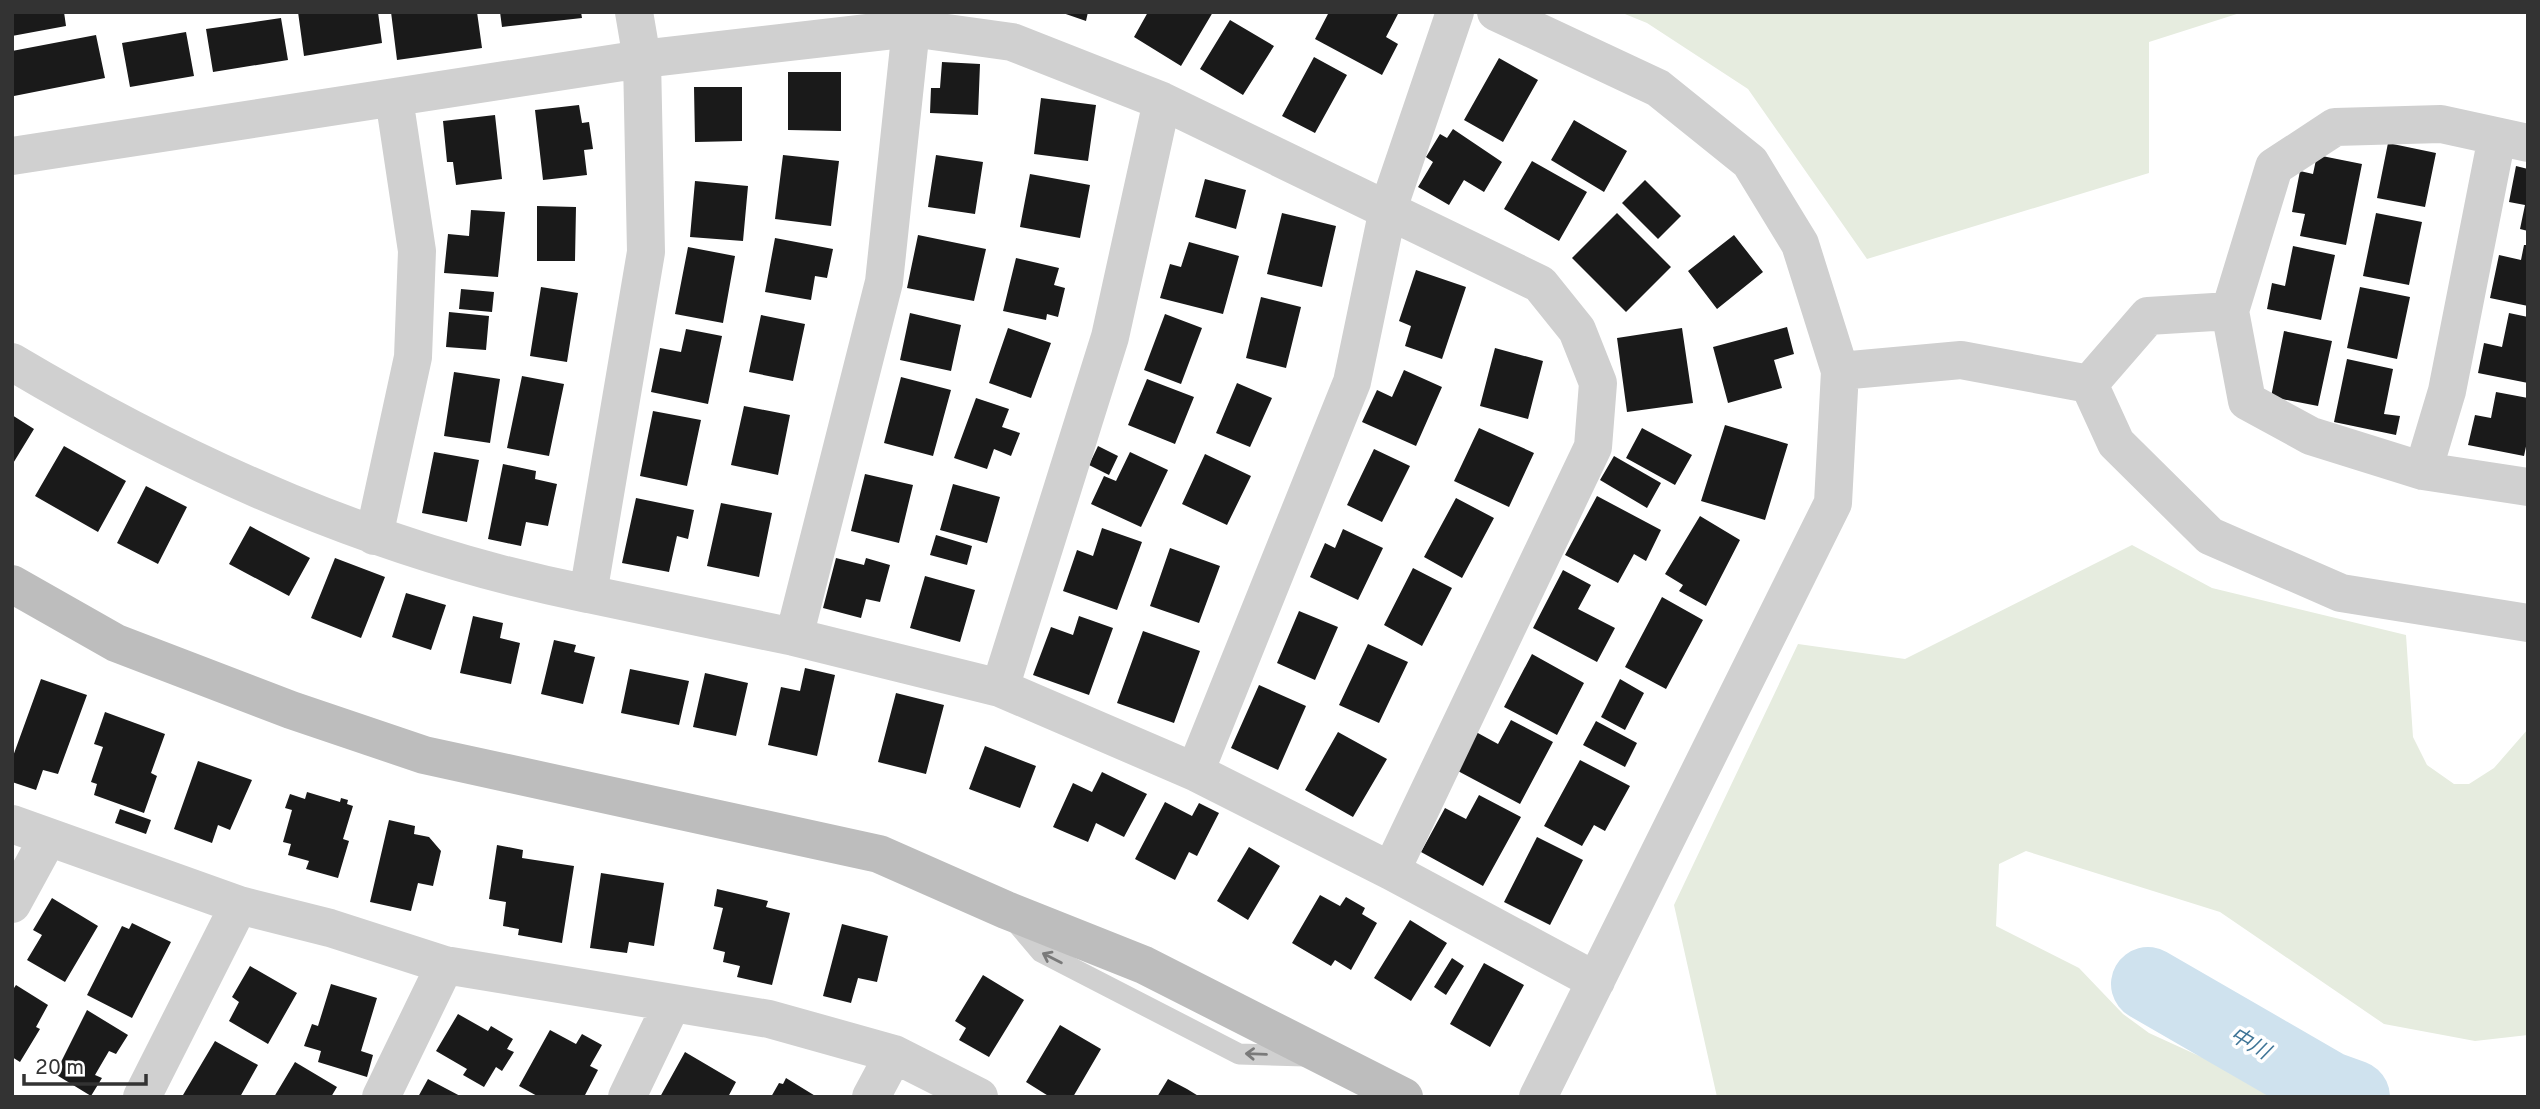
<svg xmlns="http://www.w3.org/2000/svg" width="2540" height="1109" font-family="Overpass,'Noto Sans JP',sans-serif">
<rect width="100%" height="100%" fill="#fff"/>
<path fill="#e6ecdf" d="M1620 12H2243L2149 42V173L1867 259 1748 89 1647 23Z
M2132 545 2212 588 2406 635 2413 737 2427 765 2454 784H2469L2494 768 2528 729V1035L2475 1041 2384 1024 2220 912 2026 851 1999 864 1996 926 2079 968 2123 1014 2149 1033 2232 1071 2274 1097H1717L1674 905 1798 644 1905 659Z"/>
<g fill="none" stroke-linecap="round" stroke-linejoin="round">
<path stroke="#cfe2ee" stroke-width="74" d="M2148 984 2328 1088 2353 1097"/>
</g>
<path fill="#1a1a1a" d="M12 12H64L66 26 12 36Z
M298 12H378L382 43 304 56Z
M391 12H477L482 48 397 60Z
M500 12H581L582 18 502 27Z
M1060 12H1088L1086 21Z
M1148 12H1213L1181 66 1134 37Z
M1329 12H1399L1386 37 1398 44 1382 75 1315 39Z
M281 18 288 60 213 72 206 29Z
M1230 20 1274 46 1243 95 1200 69Z
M186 32 194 76 130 87 122 43Z
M96 35 105 78 14 96 12 51Z
M1314 57 1347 75 1315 133 1282 116Z
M1499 58 1538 80 1503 142 1464 120Z
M942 62 980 64 978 115 930 113 931 88H940Z
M788 72H841V131L788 130Z
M694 87H742V141L695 142Z
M1041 98 1096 105 1088 161 1034 154Z
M579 105 582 123 589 122 593 149 584 150 587 175 543 180 535 110Z
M495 115 502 179 456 185 453 162H447L443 121Z
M1574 120 1627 151 1604 192 1551 160Z
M1453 129 1502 162 1484 192 1464 180 1449 205 1418 187 1433 162 1426 157 1440 134 1447 138Z
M2388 143 2436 153 2425 207 2377 198Z
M783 155 839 161 831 226 775 219Z
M936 155 983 162 975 214 928 207Z
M2317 155 2362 164 2346 245 2300 236 2305 214 2292 212 2300 171 2313 174Z
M1532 161 1587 192 1559 241 1504 209Z
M2516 166 2528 169V231L2520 229 2525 205 2509 202Z
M1030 174 1090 185 1080 238 1020 227Z
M1205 179 1246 190 1236 229 1195 217Z
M1645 180 1681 216 1658 239 1622 203Z
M695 181 748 186 743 241 690 237Z
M537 206 576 207 575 261H537Z
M471 210 505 212 498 277 444 273 448 234 469 236Z
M1282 213 1336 226 1322 287 1267 274Z
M1617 213 1671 267 1626 312 1572 258Z
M2376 213 2422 222 2409 285 2363 276Z
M918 235 986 249 974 301 907 288Z
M1734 235 1763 272 1717 309 1688 271Z
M775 238 833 249 827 278 815 276 811 300 765 292Z
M1189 242 1239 256 1223 314 1160 298 1170 264 1181 267Z
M2524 245H2528V306L2490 298 2499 255 2521 260Z
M2293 246 2335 255 2321 320 2267 309 2272 283 2285 286Z
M688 247 735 256 723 323 675 314Z
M1016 258 1059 268 1054 285 1065 288 1058 317 1047 314 1046 320 1003 311Z
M1416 270 1466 287 1442 359 1405 346 1411 326 1399 321Z
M541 287 578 293 567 362 530 356Z
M2360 287 2410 297 2397 359 2347 348Z
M461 289 494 292 492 312 459 309Z
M1261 297 1301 307 1286 368 1246 358Z
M449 312 489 316 486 350 446 347Z
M910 313 961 325 951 371 900 360Z
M2509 313 2528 317V383L2478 373 2484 343 2502 347Z
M1165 314 1202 328 1181 384 1144 370Z
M761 315 805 324 793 381 749 372Z
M1787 327 1794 354 1774 360 1782 388 1728 403 1713 347Z
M1008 328 1051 343 1031 398 989 383Z
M1682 328 1693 403 1627 412 1617 338Z
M686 329 722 336 708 404 651 392 660 348 681 352Z
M2284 331 2332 341 2318 406 2271 397Z
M1495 348 1543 361 1528 419 1480 406Z
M2347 359 2393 369 2384 414 2400 416 2396 435 2334 422Z
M1404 370 1442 387 1416 446 1362 422 1377 390 1392 397Z
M454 372 500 379 490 443 444 436Z
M522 376 564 384 549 456 507 448Z
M901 377 951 390 933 456 884 443Z
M1147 379 1194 397 1175 444 1128 425Z
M1237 383 1272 398 1250 447 1216 433Z
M2496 392 2528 398V437L2524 456 2468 445 2475 415 2491 418Z
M976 398 1009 409 1002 427 1020 433 1011 456 994 449 987 469 954 458Z
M744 406 790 415 778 475 731 465Z
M653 411 701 420 687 486 640 476Z
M12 415 34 429 12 465Z
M1725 425 1788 444 1765 520 1701 501Z
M1479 428 1534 453 1509 507 1454 481Z
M1642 428 1692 455 1675 485 1626 458Z
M64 446 126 481 98 532 35 496Z
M1098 446 1118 456 1109 475 1089 465Z
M1374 449 1410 466 1382 522 1347 505Z
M434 452 479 460 467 522 422 513Z
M1130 452 1168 470 1141 527 1091 504 1104 476 1116 481Z
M1205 454 1251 476 1227 525 1182 504Z
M1614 456 1661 483 1647 508 1600 480Z
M503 464 536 471 535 479 557 484 548 526 526 522 521 546 488 539Z
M865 474 913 485 899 543 851 531Z
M953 484 1000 497 987 543 940 530Z
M146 486 187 507 158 564 117 543Z
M1597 496 1661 530 1646 561 1634 554 1618 583 1565 555Z
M636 498 694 510 688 539 677 536 669 572 622 563Z
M1456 498 1494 518 1462 578 1424 557Z
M721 503 772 513 759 577 707 566Z
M1700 516 1740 540 1706 606 1679 591 1683 585 1665 574Z
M250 526 310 558 289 596 229 564Z
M1102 528 1142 542 1117 610 1063 591 1077 550 1093 556Z
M1343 529 1383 548 1358 600 1310 577 1325 543 1335 548Z
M936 535 972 546 967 565 930 555Z
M1170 548 1220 566 1199 623 1150 606Z
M335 558 385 577 361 638 311 618Z
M836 558 864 565 866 558 890 565 880 602 866 599 861 618 823 608Z
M1413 568 1452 588 1422 646 1384 625Z
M1563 570 1591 585 1578 609 1615 628 1597 662 1533 628Z
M925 576 975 590 960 642 910 628Z
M406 593 446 605 431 650 392 637Z
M1662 597 1703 620 1666 689 1625 667Z
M1299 611 1338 627 1315 680 1277 663Z
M473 616 503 623 500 638 520 643 511 684 460 673Z
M1079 616 1113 628 1089 695 1033 675 1051 627 1073 635Z
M1143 631 1200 651 1174 723 1117 703Z
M554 640 576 645 574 652 595 657 583 704 541 694Z
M1368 644 1408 662 1379 723 1339 705Z
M1532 654 1584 683 1557 735 1504 707Z
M805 668 835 675 817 756 768 745 781 687 800 691Z
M630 669 689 681 679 725 621 713Z
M705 673 748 683 736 736 693 727Z
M41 679 87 695 58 774 43 770 36 790 12 782V759Z
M1620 679 1644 693 1625 730 1601 717Z
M1259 685 1306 706 1278 770 1231 748Z
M896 693 944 705 926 774 878 762Z
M105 712 165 734 151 773 157 776 144 813 94 795 97 784 91 782 103 747 94 744Z
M1511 720 1553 742 1520 804 1456 770 1476 732 1498 744Z
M1596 721 1637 743 1625 767 1583 745Z
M1338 732 1387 759 1353 817 1305 790Z
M985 746 1036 766 1020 808 969 789Z
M1580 760 1630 786 1605 831 1594 825 1582 846 1544 826Z
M198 761 252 780 230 830 218 825 212 843 174 829Z
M1102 772 1147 794 1124 837 1096 823 1088 842 1053 827 1073 783 1092 792Z
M307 792 340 802 341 798 348 800 347 804 353 806 343 839 349 841 338 878 306 869 309 861 288 855 291 844 283 842 292 810 285 808 290 794 305 799Z
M1479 795 1521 817 1483 886 1421 852 1445 808 1466 819Z
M1165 802 1192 816 1199 803 1219 813 1197 856 1189 852 1175 880 1135 859Z
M120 809 151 820 146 834 115 823Z
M389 820 415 826 414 834 429 837 441 851 433 886 418 883 411 911 370 902Z
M1537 837 1583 860 1550 925 1504 902Z
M497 845 523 850 522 858 574 866 562 943 518 935 519 929 503 926 506 902 489 899Z
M1249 847 1280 866 1248 920 1217 901Z
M601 873 664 883 654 946 629 942 627 953 590 948Z
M717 889 768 901 766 907 790 913 772 985 737 977 740 966 723 962 725 952 713 949 723 908 714 906Z
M1320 895 1340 906 1346 897 1365 908 1362 914 1377 923 1351 970 1335 960 1331 966 1292 943Z
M52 898 98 926 65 982 27 960 42 935 33 930Z
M1410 920 1447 943 1411 1001 1374 978Z
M132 923 171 942 132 1018 87 995 122 926 129 929Z
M842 924 888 936 877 982 858 978 851 1003 823 996Z
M1452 958 1464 966 1446 995 1434 987Z
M1484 963 1524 985 1490 1047 1450 1024Z
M250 966 297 993 268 1044 229 1021 239 1002 232 997Z
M983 975 1024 1000 989 1057 959 1040 966 1028 955 1021Z
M331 984 377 998 361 1051 373 1055 367 1077 318 1062 321 1051 304 1046 312 1024 318 1026Z
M16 985 48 1005 36 1027 40 1029 20 1062 12 1057V991Z
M87 1010 128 1035 116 1054 109 1051 95 1075 102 1078 91 1096 55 1074Z
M458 1014 488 1031 491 1026 513 1039 507 1049 514 1052 502 1071 496 1067 484 1087 463 1075 467 1069 436 1051Z
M1060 1025 1101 1049 1073 1097H1050L1026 1082Z
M550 1030 576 1044 582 1034 602 1045 590 1066 598 1070 584 1097H539L519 1086Z
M215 1041 258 1065 240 1097H187L183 1095Z
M685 1052 736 1082 728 1097H660Z
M295 1062 337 1087 331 1097H274Z
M786 1078 817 1097H771L779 1083 783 1084Z
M428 1079 462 1097H418Z
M1168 1079 1187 1089 1200 1097H1157Z"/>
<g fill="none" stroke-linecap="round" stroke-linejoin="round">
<path stroke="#d0d0d0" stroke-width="21" d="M1013 919 1041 952 1239 1054 1305 1056"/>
<path stroke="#d0d0d0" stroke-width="38" d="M1496 12 1658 88 1750 162 1800 244 1840 371 1833 503 1538 1097
M12 156 642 59 911 28 1012 42 1162 101 1540 284 1577 330 1598 383 1593 447 1391 871 1195 772 1000 688 794 637 588 594 646 252 642 59 634 12
M2230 311 2274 167 2335 127 2441 124 2528 143
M12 362C192 469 382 553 588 594
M1840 371 1961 360 2089 384
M2089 384 2148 316 2230 311 2247 401 2311 436 2423 471 2528 487
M2089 384 2116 443 2210 536 2341 593 2528 623
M2423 471 2447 391 2497 137
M374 536 413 357 417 251 394 98
M794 637 884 282 911 28
M1000 688 1110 337 1162 101
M1195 772 1352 382 1388 209 1455 12
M12 824 239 905 330 928 445 965 769 1019 894 1054 979 1097
M1391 871 1596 981
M12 904 48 838
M142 1097 239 905
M381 1097 445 965
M627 1097 672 1003
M871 1097 894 1054"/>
<path stroke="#bdbdbd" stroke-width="38" d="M12 584 116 643 291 710 424 755 879 854 1006 910 1144 965 1404 1097"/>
</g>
<defs><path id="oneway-shaft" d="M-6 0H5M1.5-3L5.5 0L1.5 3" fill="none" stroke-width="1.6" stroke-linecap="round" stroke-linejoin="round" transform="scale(1.75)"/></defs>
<g stroke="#7a7a7a">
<use href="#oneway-shaft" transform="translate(1052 958) rotate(-153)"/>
<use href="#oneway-shaft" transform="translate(1256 1054) rotate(-178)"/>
</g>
<g text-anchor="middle" stroke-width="7" stroke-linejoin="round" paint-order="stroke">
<g font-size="21" font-style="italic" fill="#3f7597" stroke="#fff">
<text transform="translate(2250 1043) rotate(30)" y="7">中川</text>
</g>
</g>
<rect width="2540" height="1109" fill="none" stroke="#333333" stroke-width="28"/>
<path d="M24 1074v10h122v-10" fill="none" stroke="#333333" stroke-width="3.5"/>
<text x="35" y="1074" font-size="21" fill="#333333" stroke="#ffffff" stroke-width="5" paint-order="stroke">20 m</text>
</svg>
